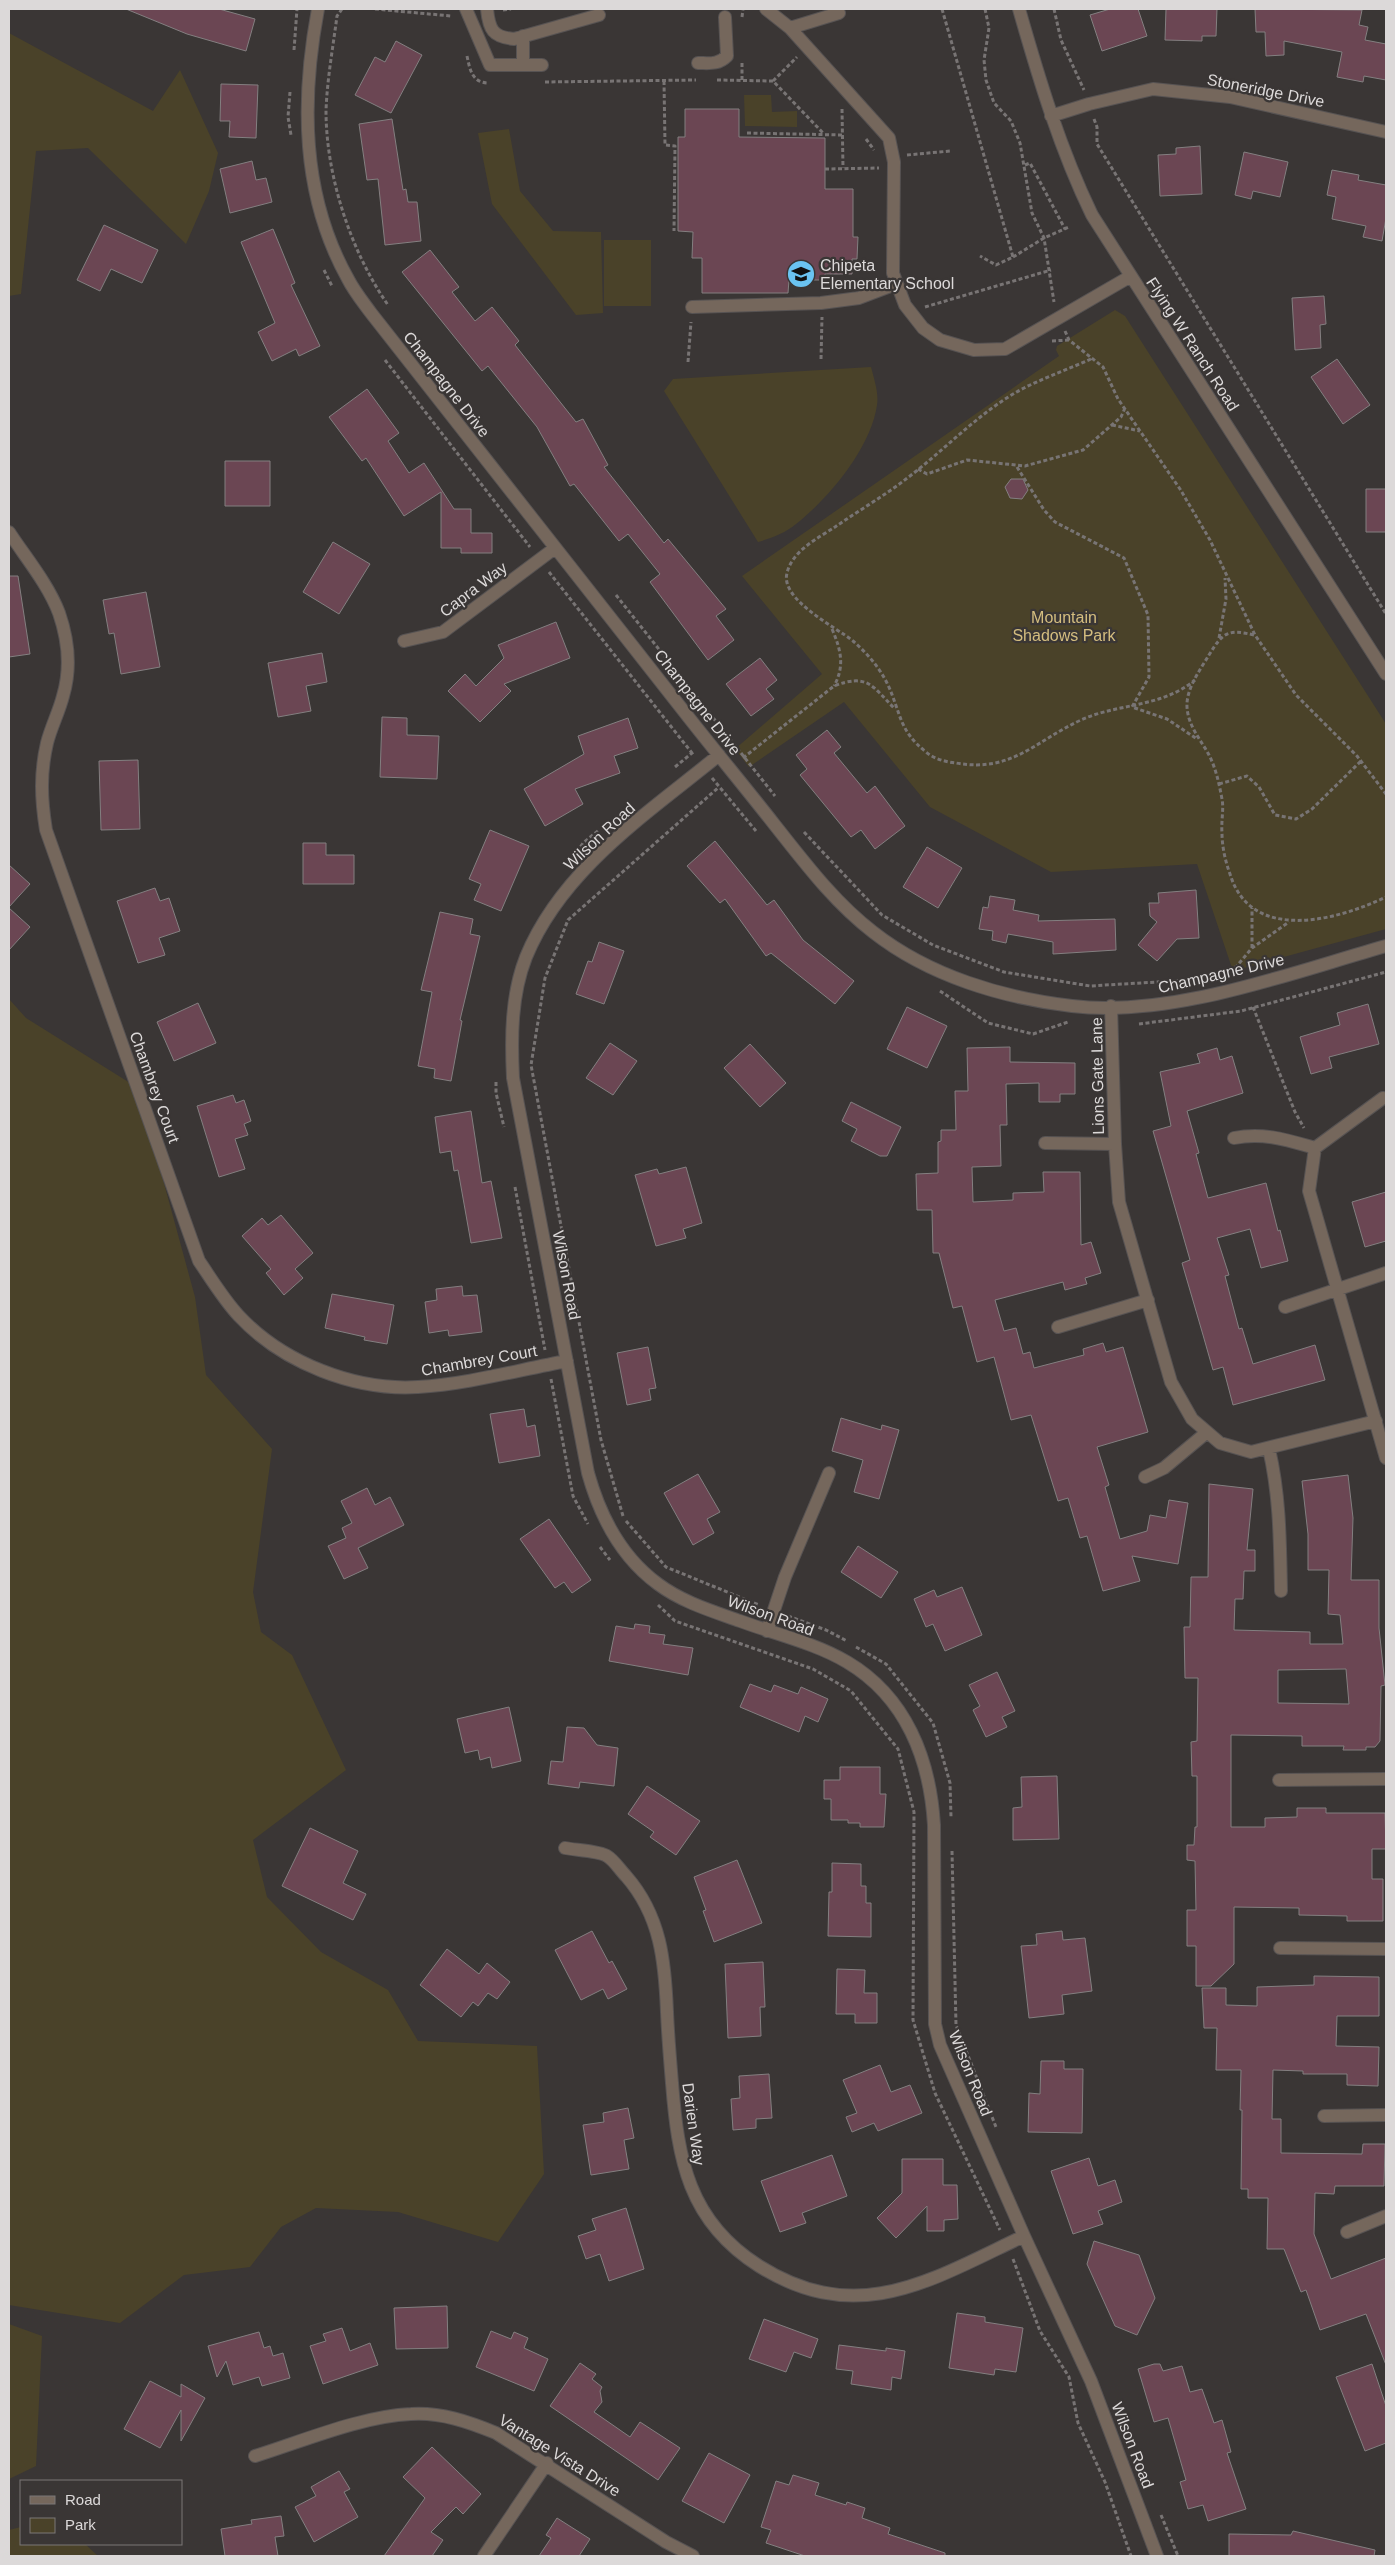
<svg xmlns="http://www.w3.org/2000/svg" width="1395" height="2565" font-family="Arial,sans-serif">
<rect width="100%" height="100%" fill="#3a3635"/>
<path fill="#4a4229" d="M9 33 153 111 180 70 218 153 209 191 186 244 88 148 36 151 21 294 9 296Z
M744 95H771L772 112 797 111V127L745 126Z
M509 129 520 191 553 231 601 232 603 313 576 315 492 204 478 133Z
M604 240H651V306H604Z
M1115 310 1125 316 1386 724V929L1233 971 1197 864 1051 872 930 807 844 702 749 767 735 749 822 674 742 576 1059 356 1056 350 1057 346Z
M871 367C874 379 879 393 877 405 871 448 829 498 796 524 785 533 772 538 758 542L664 391 673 379Z
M9 999 26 1018 138 1088 195 1297 206 1375 272 1449 253 1592 261 1632 292 1655 346 1770 253 1840 267 1897 321 1952 388 1990 418 2041 537 2046 544 2174 498 2242 398 2212 316 2208 281 2227 250 2267 184 2275 120 2323 9 2305Z
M9 2324 42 2336 36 2466 9 2479Z
M21 2527V2544H85L98 2556H9V2530Z"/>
<path fill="#6b4653" stroke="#837f80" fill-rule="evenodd" d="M126 9H219L255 19 246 51 187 34Z
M1110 9H1138L1147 36 1102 51 1090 15Z
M1166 9H1217L1216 36H1202V41L1165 40Z
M1255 9 1362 10 1359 25 1368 27 1365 40 1386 44V80L1364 76 1363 82 1337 77 1342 52 1284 41V55L1266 56 1265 32H1256Z
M396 41 422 55 391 113 355 95 375 57 385 62Z
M221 84 258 85 256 138 229 137 230 121H220Z
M685 109H739V137L825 138V189H853V237H858L857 259H852V274H825V280H789L788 293H702V258H692L693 232 678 231V137H685Z
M392 119 403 190 406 189 408 202H417L421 241 385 245 378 179 367 180 359 124Z
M1200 146 1202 194 1160 196 1158 155 1176 154V148Z
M1244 152 1288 162 1280 197 1253 191 1251 199 1235 195Z
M252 161 256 180 266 178 272 202 230 213 220 169Z
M1332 170 1359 175 1358 180 1386 185V218L1382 241 1363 237 1366 226 1332 219 1336 197 1327 195Z
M104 225 158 250 142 283 111 269 100 291 77 280Z
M273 229 295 283 291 285 320 346 299 356 296 349 272 361 258 332 275 323 241 242Z
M430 250 459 287 452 292 475 321 492 307 519 341 515 345 576 422 583 419 608 465 604 467 664 543 668 539 726 609 716 616 734 640 708 660 650 582 660 574 628 534 619 541 574 484 570 486 537 427 488 366 482 371 402 272Z
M1324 296 1326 324 1320 325 1321 348 1295 350 1292 298Z
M1337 359 1370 405 1343 424 1311 377Z
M367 389 399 433 388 441 409 473 424 463 454 509H471V533H492V553H461V548H441V492L404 516 366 458 362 461 329 417Z
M225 461H270V506H225Z
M1011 479H1023L1028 490 1022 499 1010 498 1005 487Z
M1366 489H1386V532H1366Z
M333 542 370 564 339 614 303 592Z
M9 576H18L30 654 9 657Z
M146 592 160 667 121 674 114 633 109 634 103 600Z
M556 622 570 658 504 684 511 691 480 722 448 691 465 674 476 686 504 658 498 645Z
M322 653 327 682 306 686 311 711 278 717 268 663Z
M760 658 777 680 766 689 774 699 751 716 726 684Z
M382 717 407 718V735L439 736 437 779 380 777Z
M628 718 638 748 614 756 620 773 575 789 583 804 545 826 524 789 584 754 578 736Z
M827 730 841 747 834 753 867 793 875 786 905 826 875 849 861 830 851 837 800 775 807 769 796 755Z
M138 760 140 829 101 830 99 761Z
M490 830 529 846 501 911 474 900 481 884 469 879Z
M715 841 767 905 774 900 803 940 854 981 835 1004 771 953 766 956 725 899 720 903 687 866Z
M303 843H326V855H354V884H303Z
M927 847 962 868 938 908 903 887Z
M9 865 30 884 9 907Z
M155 888 160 901 169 898 180 931 159 938 165 955 138 963 117 901Z
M1196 890 1199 938 1177 939 1157 961 1138 945 1157 922 1150 916 1149 903H1159L1158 893Z
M990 896 1015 900 1013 910 1039 915 1038 921 1115 919 1116 950 1053 954V942L1008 934 1006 943 992 940 993 931 979 929 983 907 988 908Z
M9 908 30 927 9 950Z
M440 912 473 919 470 934 480 936 460 1020 462 1021 451 1081 434 1078 435 1069 418 1066 432 992 421 990Z
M599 942 624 951 604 1004 576 994 588 961 592 962Z
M198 1003 216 1043 174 1061 157 1022Z
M1368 1004 1379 1044 1329 1057 1332 1068 1311 1074 1300 1037 1340 1025 1337 1013Z
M907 1007 947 1026 927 1068 887 1049Z
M610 1043 637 1061 613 1095 586 1078Z
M750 1044 786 1083 760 1107 724 1068Z
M1010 1047V1062L1075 1063V1094H1060V1102H1039V1083L1006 1084 1007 1125H1000L1001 1166 972 1167 973 1202 1013 1200V1193L1044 1192 1043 1172H1080L1081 1245 1091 1242 1101 1273 1085 1278 1087 1284 1065 1290 1063 1282 995 1300 1004 1331 1016 1328 1023 1354 1030 1352 1034 1368 1084 1355 1083 1349 1103 1343 1106 1352 1123 1347 1148 1432 1097 1447 1109 1485 1105 1487 1120 1539 1147 1531 1150 1515 1166 1518 1169 1500 1188 1503 1178 1564 1132 1556 1140 1581 1103 1591 1087 1536 1080 1538 1068 1498 1058 1501 1031 1415 1011 1420 994 1357 977 1362 962 1306 953 1308 939 1253H933L932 1210H917L916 1174 938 1173V1142L941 1141V1130H956L955 1091H968L967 1048Z
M1217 1048 1220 1060 1232 1056 1243 1093 1187 1111 1199 1153 1196 1154 1208 1198 1266 1183 1278 1231 1280 1230 1288 1261 1261 1268 1250 1229 1217 1238 1229 1275 1225 1276 1239 1329 1242 1328 1253 1364 1315 1345 1325 1380 1233 1405 1223 1367 1213 1370 1203 1335 1182 1263 1190 1260 1153 1131 1171 1126 1160 1072 1200 1063 1197 1054Z
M233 1095 236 1103 244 1100 251 1121 244 1124 248 1135 235 1139 245 1169 219 1177 197 1106Z
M851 1102 901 1127 887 1156H880L851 1141 857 1129 842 1121Z
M471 1111 482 1183 491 1181 502 1238 471 1243 458 1170 454 1171 451 1151 440 1153 435 1117Z
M686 1167 702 1223 683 1229 686 1238 656 1246 635 1175 657 1169 659 1174Z
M1386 1192V1241L1365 1247 1352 1202Z
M281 1215 313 1253 295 1269 303 1278 284 1295 266 1273 271 1269 242 1236 262 1218 268 1225Z
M462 1286 463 1296 477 1295 482 1332 449 1336 448 1330 429 1333 425 1302 437 1300 436 1289Z
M332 1294 394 1305 387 1344 364 1340 365 1337 325 1328Z
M648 1347 656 1388 649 1389 651 1400 627 1405 617 1353Z
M524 1409 527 1427 535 1425 540 1456 499 1463 490 1414Z
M841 1418 881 1430 882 1425 899 1430 879 1499 854 1492 863 1460 832 1451Z
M698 1474 720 1512 707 1519 714 1533 693 1545 664 1493Z
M1348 1475 1353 1518 1351 1580H1379V1628L1385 1685 1381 1686 1380 1741 1375 1747H1366V1750H1343L1344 1746H1302V1736L1231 1735V1827H1265V1818L1297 1817V1808H1326V1813H1385L1386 1849H1372V1879H1383V1921H1347V1916L1299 1915V1908L1234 1907V1964L1211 1986H1196V1946H1187V1910H1196L1195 1861 1187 1860V1845H1194L1195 1827H1197V1776H1192L1191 1742 1197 1741 1198 1678H1185L1184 1627H1190L1191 1577H1208L1209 1484 1253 1489 1247 1550H1255V1571H1244L1243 1599H1235L1234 1630 1310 1632V1644H1343L1340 1615 1328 1614 1329 1570H1308V1534L1302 1481ZM1346 1669 1349 1704 1278 1703V1670Z
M367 1488 375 1505 390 1497 404 1525 358 1548 368 1568 344 1579 328 1546 346 1538 342 1528 352 1523 341 1501Z
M549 1519 591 1580 572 1593 564 1582 555 1588 520 1539Z
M858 1546 898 1572 881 1598 841 1572Z
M962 1587 982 1635 945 1651 933 1624 926 1627 914 1599 934 1590 937 1597Z
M635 1624 650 1626 649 1633 665 1635 663 1644 693 1648 688 1675 609 1661 616 1626 634 1629Z
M997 1672 1015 1711 1002 1717 1007 1727 986 1737 973 1710 980 1706 969 1685Z
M750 1684 771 1692 774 1685 798 1694 801 1687 828 1699 818 1722 805 1716 799 1732 740 1707Z
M509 1707 521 1761 492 1768 490 1757 480 1760 478 1750 465 1753 457 1719Z
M567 1727 584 1728 597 1745 618 1748 614 1786 580 1782 579 1788 548 1784 551 1761 563 1762Z
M840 1767H880V1794H886L884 1827H860V1823H848V1820H831V1799H824V1780H840Z
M1057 1776 1059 1839 1013 1840V1808L1022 1807 1021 1777Z
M647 1786 700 1821 676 1855 650 1837 654 1832 628 1814Z
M310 1828 358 1851 343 1883 366 1894 353 1920 282 1886Z
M737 1860 762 1923 714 1942 703 1911 706 1910 694 1877Z
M832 1863 861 1864V1886H866V1903H871V1937L828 1936 829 1892H832Z
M592 1931 609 1963 612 1961 627 1989 608 1999 603 1989 581 2000 555 1950Z
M1062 1931 1063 1940 1085 1938 1092 1991 1062 1995 1064 2014 1029 2018 1021 1946 1037 1945 1036 1934Z
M447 1949 479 1974 487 1963 510 1982 497 1999 488 1993 478 2006 473 2002 461 2017 420 1985Z
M763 1962 765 2007H760L761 2036 728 2038 725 1964Z
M837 1969 865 1970 864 1993H877V2023H855V2014H836Z
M1314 1976 1379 1977V2016H1337L1336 2046 1379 2047 1378 2086 1347 2085V2074H1303V2071L1273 2070 1272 2119H1281V2153L1362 2154 1363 2144H1385L1384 2186H1335L1334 2194 1315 2193 1314 2234 1331 2279 1386 2258V2365L1366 2314 1320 2330 1306 2290 1301 2292 1284 2249H1267L1268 2198H1248V2189H1241L1242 2110H1240L1241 2070H1216L1217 2028H1204L1202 1988H1226V2005L1257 2006V1987L1314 1985Z
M1041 2061H1064V2069H1083L1082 2133 1028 2132 1029 2093 1040 2094Z
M880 2065 891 2092 910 2085 922 2113 878 2131 874 2123 852 2132 846 2117 857 2113 843 2080Z
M769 2074 772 2118 756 2119V2128L733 2130 731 2099 740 2098 739 2076Z
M628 2108 634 2138 624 2140 629 2169 591 2175 583 2125 604 2122 603 2113Z
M832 2155 847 2196 802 2213 806 2223 780 2232 761 2181Z
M1089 2158 1098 2186 1115 2180 1122 2202 1098 2211 1103 2224 1073 2234 1051 2171Z
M902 2159H943V2185H957L958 2219 944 2220V2231H927V2206L896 2238 877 2218 902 2193Z
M626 2208 644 2269 609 2281 600 2254 586 2259 578 2236 596 2230 592 2219Z
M1094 2241 1139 2255 1155 2298 1137 2335 1115 2326 1087 2264Z
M447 2306 448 2348 396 2349 394 2308Z
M957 2313 985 2317V2322L1023 2328 1016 2372 995 2369 994 2375 949 2368Z
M764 2319 818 2339 811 2358 794 2352 786 2372 749 2359Z
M342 2328 350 2351 370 2343 378 2365 323 2384 310 2346 326 2341 323 2334Z
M491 2331 511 2339 514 2332 528 2338 524 2348 548 2359 534 2391 476 2367Z
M259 2332 264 2348 270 2346 273 2356 283 2353 290 2378 262 2386 259 2377 233 2385 226 2361 217 2377 208 2346Z
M839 2345 886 2351V2348L905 2351 901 2379 892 2377 891 2390 851 2384 853 2371 836 2369Z
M580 2363 596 2374 592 2379 602 2387 600 2391 602 2402 594 2412 630 2437 640 2422 680 2448 658 2480 550 2406Z
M1154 2364H1160L1163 2371 1182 2366 1190 2392 1202 2389 1214 2423 1222 2420 1231 2452 1227 2453 1246 2509 1208 2521 1203 2505 1188 2509 1180 2482 1186 2480 1168 2418 1154 2422 1138 2369Z
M1372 2364 1386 2406V2443L1365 2451 1336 2377Z
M150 2381 181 2397V2384L205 2398 181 2441V2410L160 2448 124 2429Z
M432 2447 481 2494 463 2514 456 2507 431 2532 443 2540 432 2556H384L425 2498 403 2477Z
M709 2453 750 2475 724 2523 682 2501Z
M339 2471 350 2489 344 2492 358 2517 314 2542 295 2507 316 2496 311 2487Z
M793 2475 819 2483 815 2495 846 2505 847 2502 865 2508 862 2518 890 2528 888 2534 945 2553V2556H805L766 2543 771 2530 761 2527 776 2481 789 2485Z
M281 2516 284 2536 275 2537 278 2556H225L221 2529 252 2524 251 2520Z
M557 2518 590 2539 579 2556H539L551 2538 546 2535Z
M1293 2531 1375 2550 1374 2556H1229V2534L1291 2535Z"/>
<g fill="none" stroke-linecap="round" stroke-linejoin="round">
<defs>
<path id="minor" d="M318 9C301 100 301 195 348 279 354 291 363 302 371 313 476 447 581 580 686 714 715 751 745 787 774 824 805 863 834 902 873 932 929 976 1003 998 1072 1006 1172 1018 1290 973 1386 946
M466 9 490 65H542
M487 9C489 30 493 37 514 39L599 15
M766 9 790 28 889 138 894 162 893 273 905 305 923 328 940 340 974 350 1005 349 1131 276
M1019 9C1039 79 1060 149 1092 215L1386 674
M790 28 839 13
M523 36V65
M698 63C709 63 718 65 727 56L725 17
M1051 116 1089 104 1153 89 1230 97 1386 132
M692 307 821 303 859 298 896 284
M9 532C26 558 48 584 59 613 68 639 71 669 63 696 59 712 51 727 47 743 40 773 41 799 46 830L199 1261C212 1280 224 1300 239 1316 283 1363 355 1391 418 1387 468 1384 518 1370 567 1361
M404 641 443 632 555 548
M719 755C648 813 562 869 526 957 511 995 511 1038 513 1078L588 1473C600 1516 621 1557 658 1584 682 1602 712 1611 740 1621 775 1634 815 1643 847 1662 906 1697 930 1759 934 1825L935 2024 940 2045 1024 2236 1091 2381 1157 2556
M1111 1006 1115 1144 1119 1202 1171 1382 1192 1419 1220 1443 1251 1452 1376 1421
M1383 1098 1315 1148 1309 1191 1386 1458
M1234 1138C1263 1132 1287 1140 1315 1148
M1045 1143 1115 1144
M1285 1307 1386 1273
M1058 1327 1148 1300
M1269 1449C1280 1496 1280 1543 1281 1591
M1145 1477 1164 1468 1206 1433
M767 1631 785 1577 829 1473
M1279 1780 1386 1779
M565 1848C575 1850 600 1851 607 1856 614 1860 620 1870 626 1876 661 1916 665 1962 667 2012 668 2036 670 2059 672 2083 678 2159 688 2221 759 2266 858 2328 931 2280 1024 2236
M1280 1948 1386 1949
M1324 2116 1386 2115
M1347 2232 1386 2216
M255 2456C303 2441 362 2416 411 2414 441 2412 469 2422 496 2433L666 2542 693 2556
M484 2556 547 2463"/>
</defs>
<use href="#minor" stroke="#575353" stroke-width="14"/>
<path stroke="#787474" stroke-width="3" stroke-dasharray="4 2.5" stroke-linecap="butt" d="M342 9 337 16C333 47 327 80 326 111 326 176 351 252 388 305
M375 9 451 16
M942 9 1013 257 996 265 980 256
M985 9 989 28 984 60 986 80 994 103 1011 121 1020 143 1032 213 1044 238 1054 302
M1054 9 1061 40 1084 90
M503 10 511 9
M742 17 743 9
M294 50 297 9
M467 56C470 70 472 83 489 83
M717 80 773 81 824 134
M742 80V63
M664 81 665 145 675 146 674 231
M773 81 797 57
M545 82 696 80
M290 92 288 117 291 135
M842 109 843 168
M1094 119 1097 127V144L1386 614
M747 133 842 135
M866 139 874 150
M907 155 950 151
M1025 165 1030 163 1065 229
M825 169 879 168
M1013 257 1044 238 1069 227
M324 270 332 286
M925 307 1051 270
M1065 331 1069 340 1103 367 1118 399 1180 489 1210 540 1255 635 1296 695 1357 756 1386 794
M1052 341 1069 340
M821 359 822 317
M1091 359C1069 369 1046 377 1024 388 981 410 945 450 906 479 884 496 858 511 835 527 818 538 792 551 787 573 780 600 836 627 853 641 866 652 879 667 887 683 901 712 898 730 926 752 934 759 946 762 956 763 1012 773 1035 741 1081 720 1118 703 1161 708 1195 680
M385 360 530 547
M688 362 691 322
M1112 425 1140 431
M1017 467 1044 510 1055 522 1124 558 1148 615 1149 677 1132 707 1167 719 1197 739
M918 469 927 474 967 460 1025 466 1083 450 1121 417 1125 408
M549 572 692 753
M616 595 775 796
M832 629C841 650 845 666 834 686
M1254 635C1228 629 1223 632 1209 655 1200 670 1186 689 1187 707 1188 726 1201 740 1209 755 1216 769 1219 783 1222 799 1224 809 1221 821 1222 833 1222 846 1225 860 1230 874 1251 944 1338 920 1386 897
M1219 638 1226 599 1225 578
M743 758 834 686C868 673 872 686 895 709
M675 767 692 753 694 756
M712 778 756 831
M1219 784 1247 776 1259 787 1275 815 1296 819 1312 809 1361 761
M804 832 882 915 933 945 1004 972 1090 986 1190 980
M577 852 583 843 599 830
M1252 948V908
M1191 981 1236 967 1252 948 1289 922
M940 991 988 1023 1033 1034 1068 1022
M1253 1007 1295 1112 1304 1128
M1139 1024 1241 1011 1386 972
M496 1082V1093L504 1127
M515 1187 545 1350
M551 1379 573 1496 588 1524
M623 1516 601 1440 531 1065 545 978 568 920 719 787
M626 1521 666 1567 759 1605
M600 1547 610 1560
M658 1605 675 1621 813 1669 851 1691 898 1749 914 1812 913 2020 935 2093 1000 2230
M788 1616 826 1630 847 1641
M856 1647 886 1664 933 1723 950 1783 951 1817
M952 1851 956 2025 996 2127
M1013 2259 1040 2331 1069 2377 1078 2423 1105 2482 1131 2556
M1161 2515 1178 2556"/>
<use href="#minor" stroke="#75675c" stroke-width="12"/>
</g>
<defs>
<symbol id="school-disc" viewBox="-11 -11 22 22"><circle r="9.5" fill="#6ac3f1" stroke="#3a3635"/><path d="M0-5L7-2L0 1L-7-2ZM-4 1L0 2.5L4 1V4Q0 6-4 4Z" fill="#111"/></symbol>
</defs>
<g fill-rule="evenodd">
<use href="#school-disc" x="785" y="258" width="32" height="32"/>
</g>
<g text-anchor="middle" stroke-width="4.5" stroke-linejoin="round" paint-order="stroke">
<g font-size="16" fill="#dcd9d9" stroke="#3a3635">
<text transform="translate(1266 90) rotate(11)" y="6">Stoneridge Drive</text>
<text transform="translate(1193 344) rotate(57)" y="6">Flying W Ranch Road</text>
<text transform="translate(447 384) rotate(52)" y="6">Champagne Drive</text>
<text transform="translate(473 589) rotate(-37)" y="6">Capra Way</text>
<text transform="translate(698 702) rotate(52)" y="6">Champagne Drive</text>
<text transform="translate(599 836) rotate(-43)" y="6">Wilson Road</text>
<text transform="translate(1221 973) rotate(-13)" y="6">Champagne Drive</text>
<text transform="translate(1097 1076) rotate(-91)" y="6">Lions Gate Lane</text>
<text transform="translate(155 1087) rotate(70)" y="6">Chambrey Court</text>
<text transform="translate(567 1275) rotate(79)" y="6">Wilson Road</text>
<text transform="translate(479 1360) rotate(-10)" y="6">Chambrey Court</text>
<text transform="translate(771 1615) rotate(20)" y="6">Wilson Road</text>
<text transform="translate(971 2073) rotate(68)" y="6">Wilson Road</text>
<text transform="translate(694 2124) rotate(82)" y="6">Darien Way</text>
<text transform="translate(1133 2445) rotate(69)" y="6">Wilson Road</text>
<text transform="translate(560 2455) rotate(32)" y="6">Vantage Vista Drive</text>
</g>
<g font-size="16" fill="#dcd9d9" stroke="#3a3635" text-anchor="start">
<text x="820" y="271">Chipeta<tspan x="820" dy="18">Elementary School</tspan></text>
</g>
<g font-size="16" fill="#d4bd7f" stroke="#3a3635">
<text x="1064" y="623">Mountain<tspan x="1064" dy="18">Shadows Park</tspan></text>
</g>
</g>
<rect width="1395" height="2565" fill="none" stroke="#dcd9d9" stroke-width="20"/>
<rect x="20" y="2480" width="162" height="65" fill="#3a3635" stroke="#7b7777"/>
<rect x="30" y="2496" width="25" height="8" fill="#75675c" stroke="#7b7777"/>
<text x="65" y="2505" font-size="15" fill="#dcd9d9">Road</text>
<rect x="30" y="2518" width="25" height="15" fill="#4a4229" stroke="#7b7777"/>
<text x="65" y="2530" font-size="15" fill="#dcd9d9">Park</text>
</svg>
